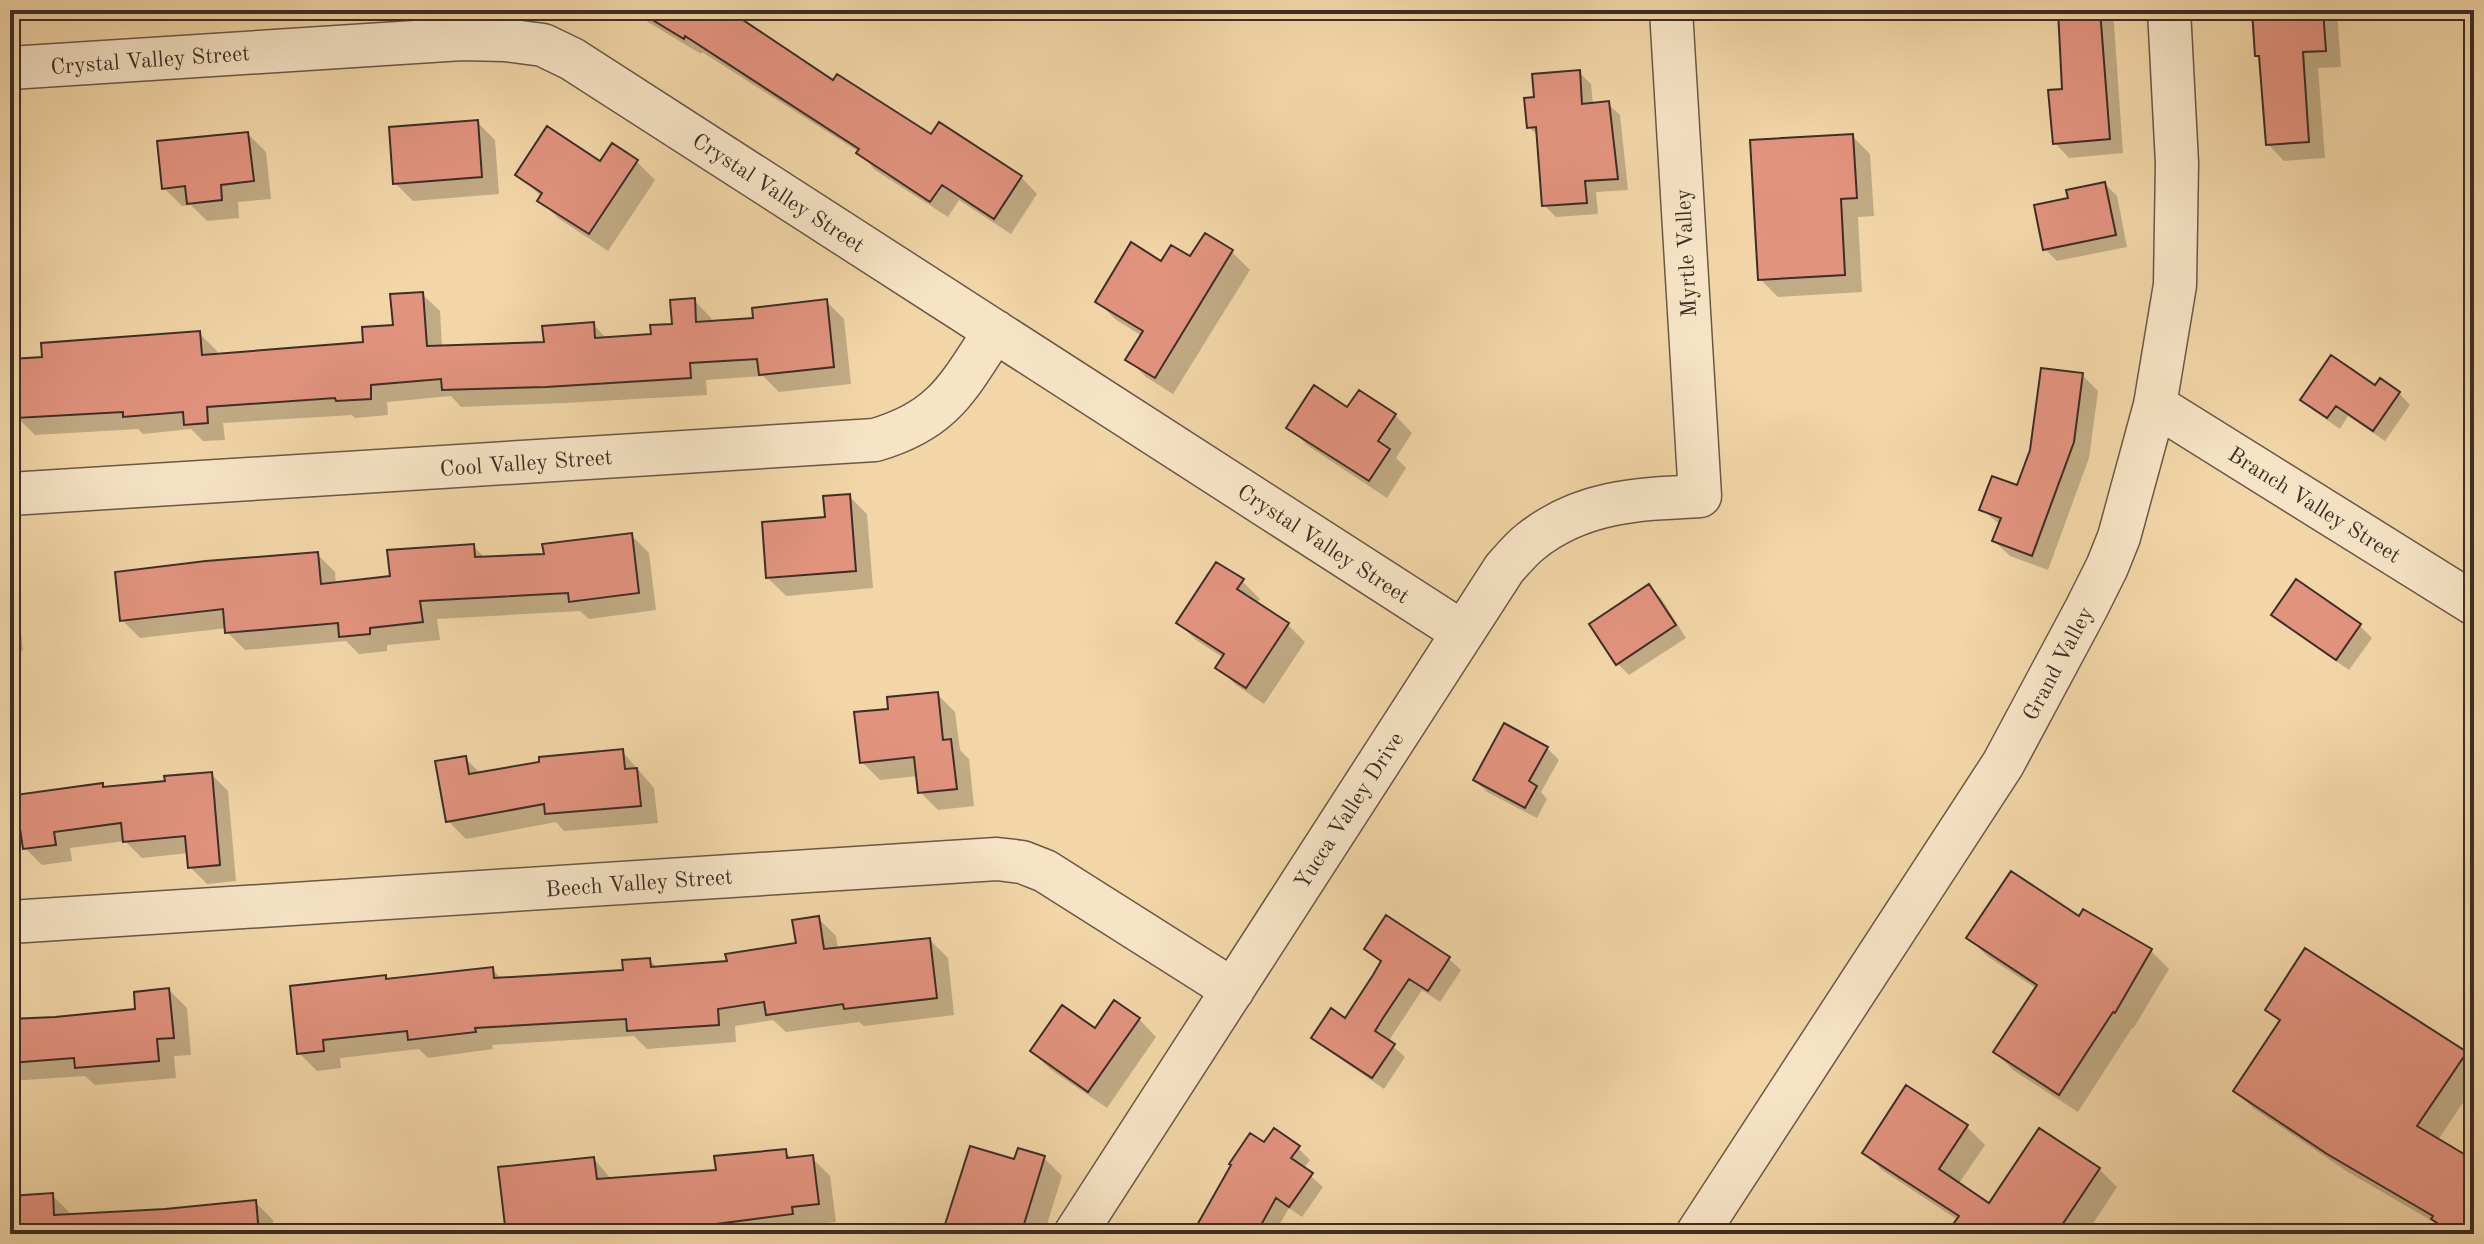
<svg xmlns="http://www.w3.org/2000/svg" width="2484" height="1244" font-family="'Old Standard TT',serif">
<rect width="100%" height="100%" fill="#f2d6a7"/>
<filter id="stains"><feTurbulence type="fractalNoise" baseFrequency=".0025" numOctaves="4"/><feColorMatrix values="0 0 0 0 .2 0 0 0 0 .09 0 0 0 0 .02 0 0 0 .5 -.17"/></filter>
<radialGradient id="worn" r=".72"><stop offset=".6" stop-color="#630" stop-opacity="0"/><stop offset="1" stop-color="#630" stop-opacity=".3"/></radialGradient>
<path fill="#0003" d="M628 10H728L834 83 932 137 1021 177 1037 194 1011 234 959 200 948 217 875 170 859 152 702 52 701 54Z
M2060 10H2113L2123 153 2069 158 2055 143 2064 91Z
M2254 10H2337L2341 67 2318 68 2325 158 2284 161 2268 144 2262 60 2257 55Z
M1579 72 1591 84 1593 105 1608 104 1620 115 1628 190 1596 192 1598 214 1556 217 1544 205 1539 137 1529 127 1536 98Z
M477 122 495 140 499 194 413 201 395 183Z
M248 134 266 152 271 199 238 202 239 218 207 221 191 205 182 206 164 188Z
M1852 136 1870 154 1874 216 1858 217 1862 292 1778 297 1760 279Z
M612 146 637 162 655 180 608 251 558 218 540 200 542 197 517 174 600 163Z
M2105 184 2117 196 2127 247 2057 261 2045 249Z
M1232 252 1250 270 1173 394 1146 377 1128 359 1142 336 1115 319 1097 301 1162 264Z
M422 294 440 311 442 348 546 344 593 324 607 339 653 335 674 325 694 300 711 318 712 323 755 320 826 301 844 319 851 384 779 392 763 376 706 380 707 395 565 403 461 407 451 396 387 402 388 415 355 418 352 415 223 423 225 440 203 441 191 429 143 434 138 429 35 435 17 417 44 359 199 333 217 351V356L365 344 395 327Z
M2082 375 2098 391 2089 458 2048 570 2010 556 1994 541 2000 525 1982 509 2018 487Z
M2376 388 2399 393 2410 405 2385 441 2348 416 2340 429 2314 411 2302 399Z
M1348 410 1395 415 1412 433 1396 458 1406 468 1387 498 1307 445 1289 427Z
M849 496 867 514 873 588 786 596 768 578Z
M631 535 649 553 656 610 589 619 580 611 437 619 440 640 387 645V651L359 654 346 641 245 650 227 632V628L140 638 122 620 317 554 335 572 336 584 392 578 473 546 486 559 546 556Z
M1242 581 1260 599 1256 604 1287 624 1305 642 1264 704 1236 685 1218 667 1224 658 1196 640 1178 623Z
M2297 581 2360 626 2372 638 2349 670 2285 626 2274 615Z
M10 587 17 593 23 651 10 653Z
M1649 587 1661 598 1686 638 1629 675 1617 663Z
M937 694 955 712 960 750 969 759 974 806 938 810 920 792 918 776 880 780 862 762 890 710Z
M2474 727V749L2465 740Z
M1547 748 1559 760 1541 792 1547 799 1537 818 1487 792 1475 780Z
M622 751 654 788 658 823 564 831 556 822 466 839 448 821 465 758 481 774Z
M211 774 228 791 236 881 207 884 190 867 189 853 142 858 125 841 70 848 72 861 42 865 25 848 24 842 10 843V783L21 797 102 786 105 788 167 782Z
M818 918 836 936 838 949 930 940 948 958 954 1015 864 1026 859 1022 786 1032 773 1020 735 1026 736 1042 647 1049 634 1036 492 1045 493 1049 428 1058 419 1049 340 1058 341 1068 317 1071 299 1053 385 978 389 981 492 969 502 979 625 972 649 960 658 968 729 963 798 945Z
M1386 918 1449 959 1461 970 1440 1002 1422 990 1388 1042 1405 1057 1384 1089 1326 1049 1314 1038 1345 1020 1382 963 1366 949Z
M2080 919 2151 951 2169 969 2133 1029 2132 1028 2078 1112 2013 1070 1995 1052 2037 989 1987 956 1969 938Z
M169 990 187 1008 191 1055 174 1056 176 1078 95 1085 85 1076 10 1081V1005L24 1020 138 1011Z
M2267 1009 2466 1053 2474 1061V1086L2438 1140 2474 1161V1234H2449L2444 1228 2348 1172 2253 1108 2235 1091 2281 1023Z
M1139 1019 1156 1037 1107 1108 1050 1069 1032 1051Z
M1967 1127 1985 1145 1958 1185 1990 1206 2099 1169 2117 1187 2086 1234H1949L1958 1220 1882 1170 1864 1152Z
M1264 1145 1298 1148 1310 1160 1303 1169 1323 1187 1302 1217 1289 1208 1274 1234H1195Z
M785 1151 793 1160 812 1158 830 1176 836 1222 809 1225 810 1232 793 1234H508L594 1159 612 1180 718 1172Z
M1044 1158 1062 1176 1044 1234H945Z
M52 1195 70 1213V1216L165 1211 255 1202 273 1220V1226L281 1234H10V1198Z"/>
<path fill="#e2937e" stroke="#3d2e27" stroke-width="2" d="M636 10H728L833 80 837 74 931 134 939 122 1022 176 994 219 942 185 930 202 856 153 859 149 685 36 684 39Z
M2058 10H2100L2110 139 2053 144 2048 90 2062 89Z
M2252 10H2323L2326 51 2303 52 2309 142 2266 145 2259 56H2255Z
M1580 70 1582 104 1609 101 1618 179 1585 181 1587 203 1542 206 1536 127 1527 128 1524 98 1534 97 1532 74Z
M478 120 482 177 393 184 389 127Z
M547 126 600 161 612 143 638 160 589 234 537 201 542 193 515 175Z
M248 132 254 181 221 185 222 200 187 204 185 186 162 189 157 141Z
M1853 134 1857 198 1841 199 1845 275 1758 280 1750 140Z
M2105 182 2116 235 2043 250 2034 205 2068 198 2066 190Z
M1205 233 1233 250 1155 378 1125 360 1143 331 1095 302 1131 242 1161 261 1171 245 1190 256Z
M423 292 427 346 544 342 542 326 594 322 595 338 651 334 650 325 672 324 670 300 695 298 696 322 753 318 752 308 827 299 834 367 759 375 757 359 690 363 691 378 546 387 442 390 441 379 371 385V399L336 401 335 398 207 407 208 423 184 425 183 412 123 417V412L15 418 12 359 42 357 41 343 200 331 202 355 363 342 362 327 393 325 390 294Z
M2331 355 2375 385 2380 378 2400 392 2373 431 2336 406 2327 418 2300 400Z
M2041 368 2083 373 2074 442 2032 556 1992 541 2001 518 1979 510 1992 476 2017 485 2030 450Z
M1314 385 1347 407 1359 390 1396 414 1378 441 1390 449 1369 481 1286 428Z
M850 494 856 571 766 578 762 522 825 517 823 496Z
M632 533 639 593 569 602 568 593 420 601 423 622 370 628V634L339 637 338 623 225 633 223 609 120 621 115 572 206 561 318 552 321 584 390 576 387 550 474 544 475 557 544 554 542 544Z
M1216 562 1244 579 1237 589 1289 623 1246 688 1215 668 1224 654 1176 623Z
M2296 579 2361 624 2336 660 2271 615Z
M1649 584 1676 625 1616 665 1589 624Z
M938 692 943 740 951 739 957 789 918 793 914 757 860 763 854 712 888 709 887 697Z
M1504 723 1548 747 1529 781 1537 786 1525 808 1473 780Z
M623 749 625 769 637 768 641 806 545 814 544 804 446 822 435 761 466 756 469 774 539 762V757Z
M212 772 220 865 188 868 185 836 123 842 121 823 54 832 56 845 23 849 15 795 103 783V787L165 781 164 776Z
M2011 871 2079 916 2083 909 2152 949 2115 1013 2113 1012 2059 1095 1993 1052 2037 985 1966 938Z
M1386 915 1450 957 1428 991 1409 979 1383 1018 1375 1031 1395 1044 1372 1078 1311 1038 1331 1008 1345 1018 1373 975 1381 961 1364 949Z
M819 916 824 949 930 938 937 998 844 1009 843 1004 766 1015 764 1002 718 1009 719 1025 627 1031 626 1019 475 1028 476 1032 408 1040 407 1031 323 1040 324 1051 297 1054 290 986 386 975V979L493 967 494 978 623 970 622 960 650 958 651 967 727 961 725 954 796 943 792 920Z
M2305 948 2467 1052 2417 1126 2474 1160V1234H2454L2431 1219 2433 1216 2327 1154 2233 1091 2280 1020 2265 1010Z
M169 988 174 1038 157 1039 159 1061 75 1068 74 1058 10 1063V1019L55 1017 135 1009 134 992Z
M1114 1000 1140 1018 1088 1092 1030 1051 1062 1005 1095 1028Z
M1906 1085 1968 1125 1939 1169 1989 1203 2039 1128 2100 1168 2056 1234H1946L1959 1216 1862 1153Z
M1274 1128 1300 1146 1291 1158 1313 1173 1289 1207 1276 1198 1256 1234H1192L1231 1165 1229 1164 1250 1133 1264 1142Z
M970 1146 1014 1159 1018 1148 1045 1156 1021 1234H942Z
M786 1149 787 1158 813 1155 819 1204 792 1207 793 1214 709 1225V1228L631 1234H506L498 1167 594 1157 597 1179 716 1170 714 1156Z
M53 1193 54 1215 165 1209 256 1200 259 1234H10V1196Z"/>
<g fill="none" stroke-linecap="round" stroke-linejoin="round">
<defs>
<path id="minor" d="M10 68 462 39 505 40 543 45 572 59 1462 632
M2155 405 2474 604
M10 494 875 440C944 420 958 387 995 331
M10 922 997 859 1022 862 1045 871 1233 990
M1075 1234 1504 569C1512 560 1520 550 1530 542 1581 501 1638 499 1700 496L1671 10
M1697 1234 2003 764 2086 609 2107 567 2119 537 2155 405 2175 285 2177 163 2169 10"/>
</defs>
<use href="#minor" stroke="#6a5847" stroke-width="45"/>
<use href="#minor" stroke="#f7e4c6" stroke-width="42"/>
</g>
<g text-anchor="middle" stroke-width="8" stroke-linejoin="round" paint-order="stroke">
<g font-size="22" fill="#3d2e27" stroke="#f7e4c6">
<text transform="translate(150 59) rotate(-4)" y="8">Crystal Valley Street</text>
<text transform="translate(779 192) rotate(33)" y="8">Crystal Valley Street</text>
<text transform="translate(1685 253) rotate(-93)" y="8">Myrtle Valley</text>
<text transform="translate(526 462) rotate(-4)" y="8">Cool Valley Street</text>
<text transform="translate(2315 504) rotate(32)" y="8">Branch Valley Street</text>
<text transform="translate(1324 543) rotate(33)" y="8">Crystal Valley Street</text>
<text transform="translate(2057 663) rotate(-62)" y="8">Grand Valley</text>
<text transform="translate(1348 810) rotate(-57)" y="8">Yucca Valley Drive</text>
<text transform="translate(639 882) rotate(-4)" y="8">Beech Valley Street</text>
</g>
</g>
<rect width="2484" height="1244" fill="none" stroke="#f2d6a7" stroke-width="40"/>
<rect x="12" y="12" width="2460" height="1220" fill="none" stroke="#3d2e27" stroke-width="4"/>
<rect x="20" y="20" width="2444" height="1204" fill="none" stroke="#3d2e27" stroke-width="2"/>
<rect width="100%" height="100%" filter="url(#stains)"/>
<rect width="100%" height="100%" fill="url(#worn)"/>
</svg>
